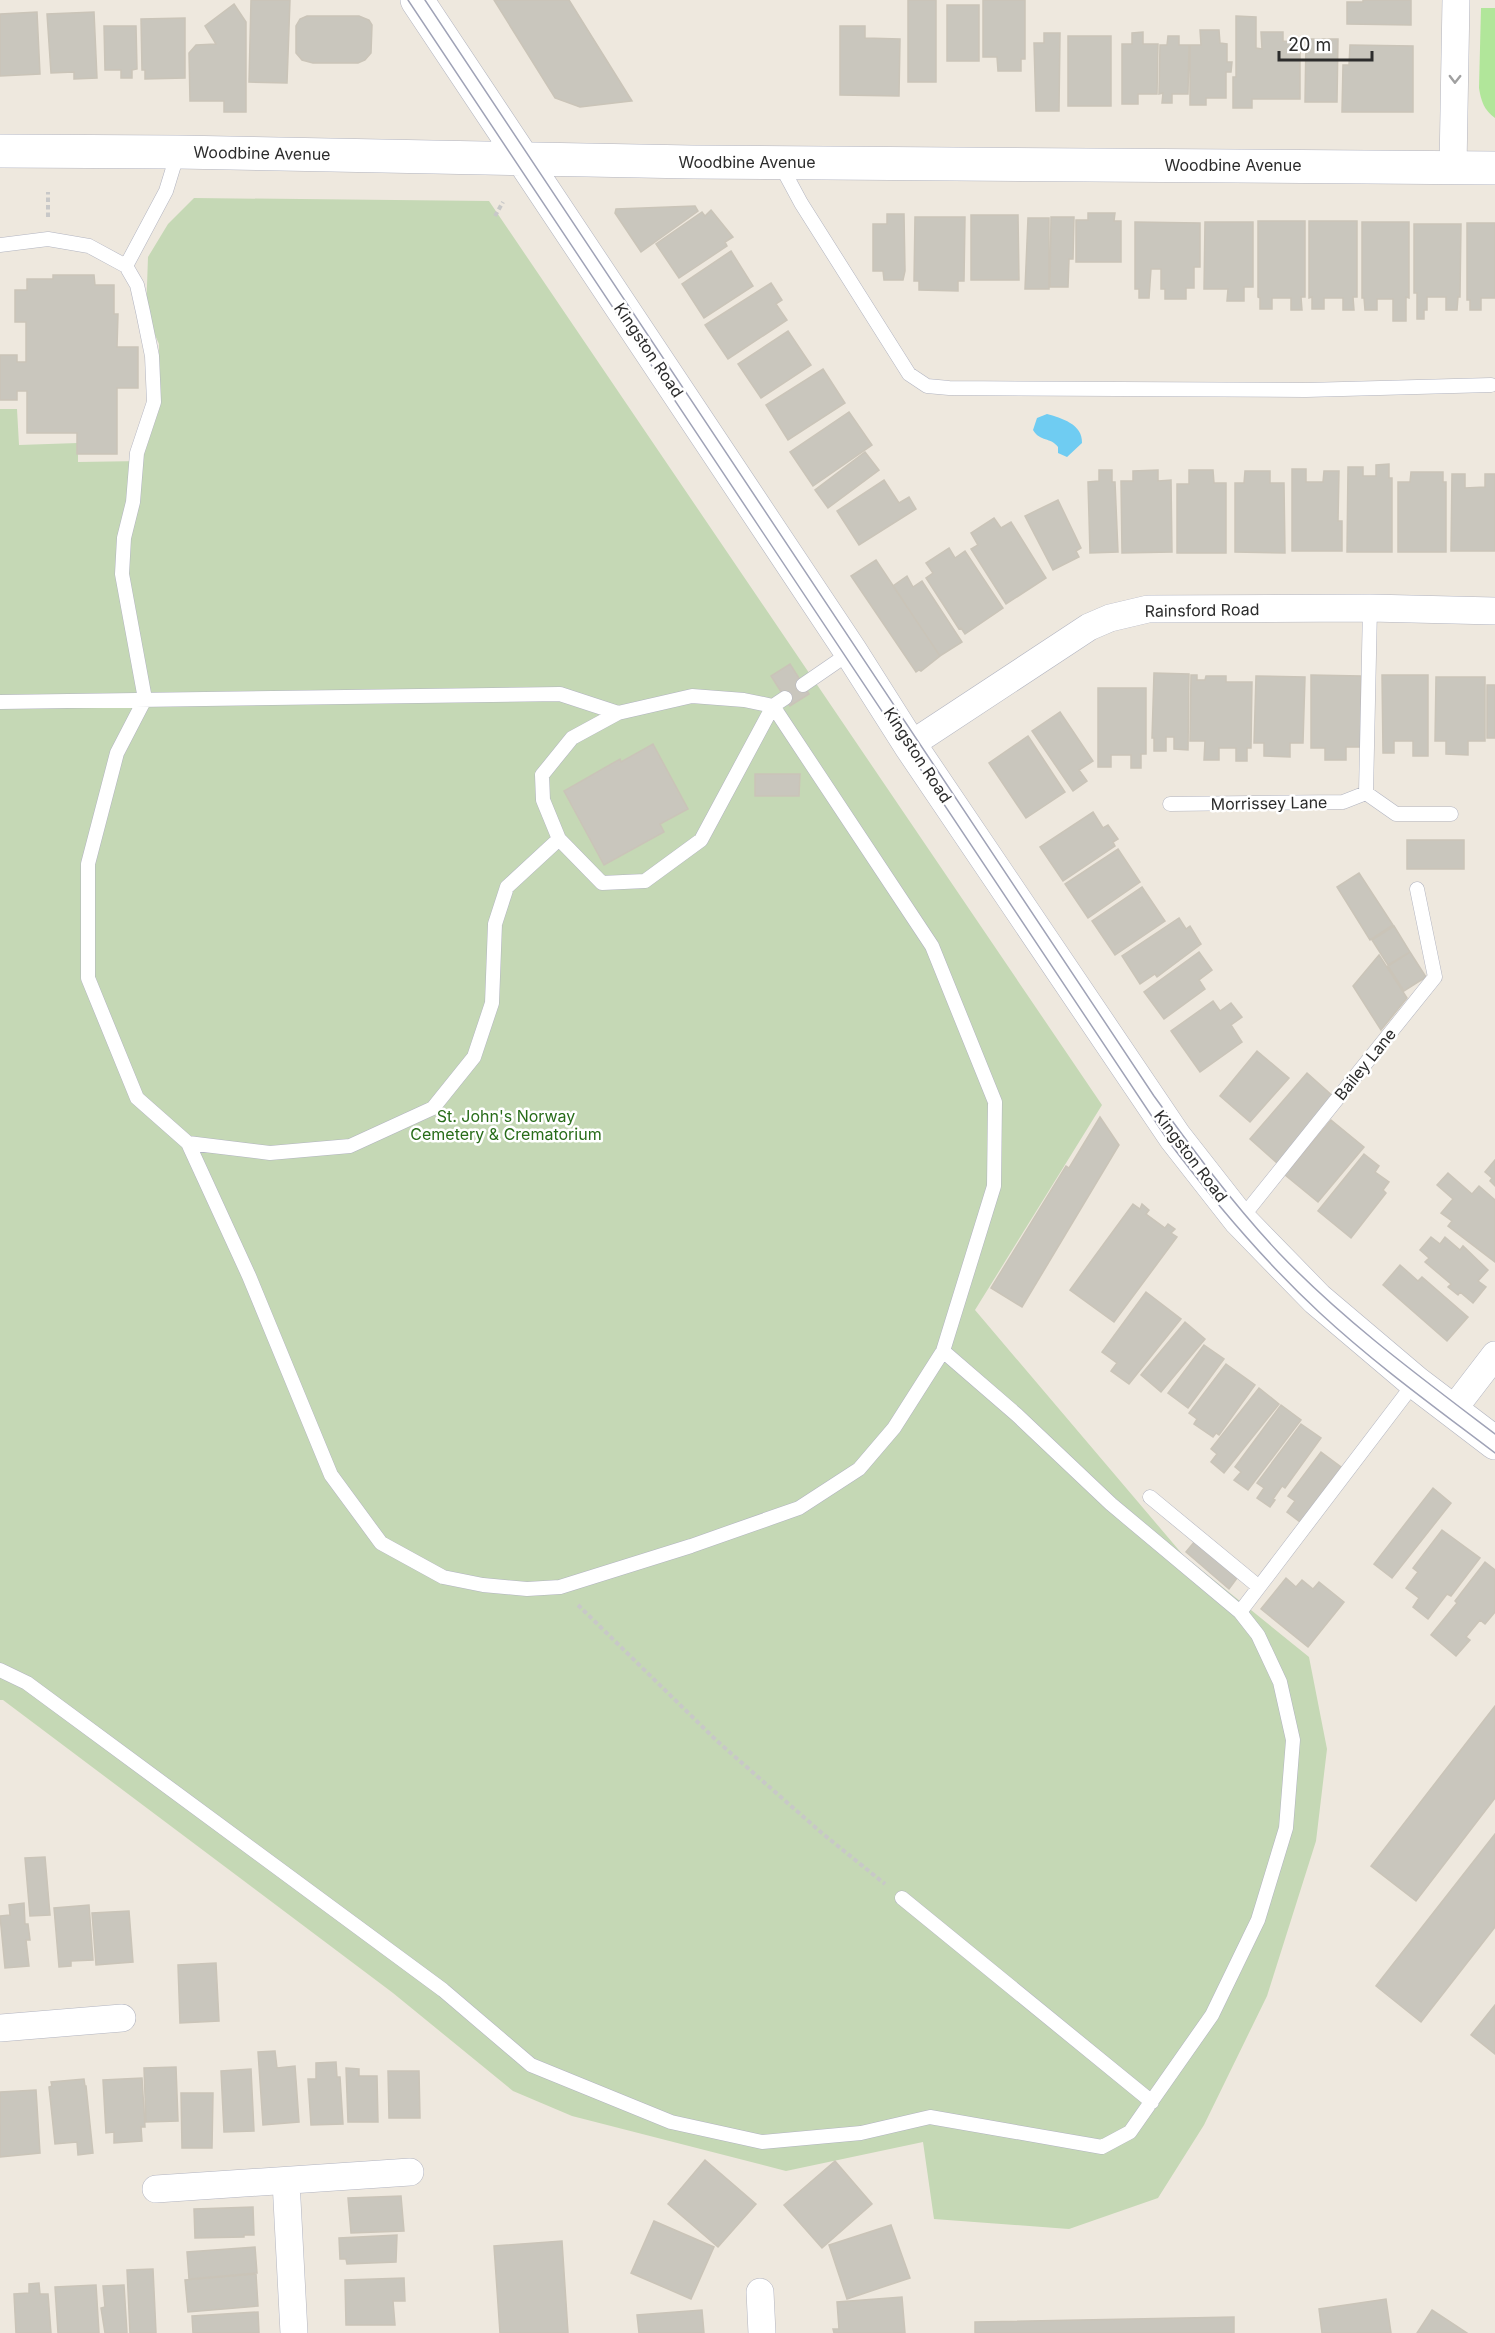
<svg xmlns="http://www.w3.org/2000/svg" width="1495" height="2333" font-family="Inter,sans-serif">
<rect width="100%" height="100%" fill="#eee8de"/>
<path fill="#b1e69a" d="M1481 8H1495V118C1484 110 1481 101 1479 88Z"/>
<path fill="#c5d8b5" d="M194 198 489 201 1102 1105 975 1310 1183 1555 1309 1657 1327 1749 1316 1841 1267 1996 1204 2125 1158 2198 1069 2229 934 2219 923 2142 786 2171 572 2116 513 2091 393 1993 3 1700H0V409H17L19 445 78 443V462L142 461 158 399 159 344 146 315 148 257 168 224Z"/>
<path fill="#6fccf2" d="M1047 414C1061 418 1083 424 1082 443L1067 457 1058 453V447C1051 437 1040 442 1033 430L1037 418Z"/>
<path fill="#c9c6bd" stroke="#cac4b8" stroke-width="1.5" d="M251 0H290L287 83 249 82Z
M494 0H569L632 101 580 107 555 98Z
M908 0H936V82H908Z
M983 0H1025V59H1021V71H998L997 57H983Z
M1363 0H1411V25L1347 24V2H1363Z
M234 4 246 22V112H224V101H190L189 53 196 45 216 44 205 26Z
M947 5H979V61H947Z
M37 12 40 74 0 76V14Z
M94 12 97 78 74 79V72L51 73 47 14Z
M307 16H359L369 20 372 25 371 53 365 60 358 63H313L302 60 296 53V26L300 19Z
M1236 16 1256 17V48L1262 49 1261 32H1283V41L1300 43V99H1252V108H1233V77H1236Z
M185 18V78L145 79V70H142L141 19Z
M104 26H136L137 69 132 70V78H121V70H105Z
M840 26H865V38L900 39 899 96 840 95Z
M1200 30H1219L1220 43 1227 44V62H1232L1231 72H1226V98H1206V105H1190V45H1201Z
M1143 32V44H1158L1157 94H1138V104H1122V44H1132V33Z
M1044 33H1060L1059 111H1036L1034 43H1044Z
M1068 36H1111V106H1068Z
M1168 36H1179V45H1189L1188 94H1172V103H1162L1163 93 1159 94 1160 45H1167Z
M1306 39H1338L1337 102H1305Z
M1350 45 1413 46V112H1342L1343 65H1349Z
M695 206 698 211 641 252 615 213 616 209Z
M711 210 733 237 725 242 727 246 679 278 656 244 702 212 705 216Z
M1088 213H1115L1114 221H1121V262H1076V220H1088Z
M887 214H904L905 271 903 280H884L883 271H873V224H887Z
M971 215H1018L1019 280H971Z
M915 217H965L964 281H958V291L919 290V281H914Z
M1051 217H1074L1073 259H1069L1068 287H1050Z
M1028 218H1049V289H1025Z
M1258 221H1305V297H1301L1302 310H1291V298H1272V309H1260V298L1258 297Z
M1309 221H1357V297H1353L1354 310H1343V298H1324V309H1312V297L1309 298Z
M1135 222 1200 223V267H1194V288H1186V299H1165V289H1161V269H1151L1149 298H1139V289H1135Z
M1205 222H1253V287H1244V301H1227L1228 289H1204Z
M1362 222H1409V298L1406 297V321H1393V299H1377V310H1365L1364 298H1362Z
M1467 223H1495V298H1481V310H1470V300H1467Z
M1414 224H1461L1460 297H1458L1457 310H1446V297H1427V310H1424V319H1417V293H1414Z
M731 251 753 286 704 318 682 284Z
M53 275H94L95 285H114V314H118L117 347H138V388H117V454H77V433H27V391H17V400H0V355H17V362H26V322H15V290H27V279H53Z
M771 283 782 300 776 304 787 320 728 359 705 325Z
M788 331 811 365 761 398 738 364Z
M823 369 845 403 788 440 766 405Z
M849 412 872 445 813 486 790 452Z
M865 452 879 470 828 508 815 490Z
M1389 464V478H1392V552H1347L1348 467H1363V476H1376V465Z
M1292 469H1306V482H1323L1324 471H1339L1338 521H1342V551H1292Z
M1099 470H1112V482H1115L1118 552 1090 553 1088 482 1099 481Z
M1158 470V481L1171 480 1172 552 1122 553 1121 481H1133V471Z
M1189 470H1213L1214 483H1226V553H1177V484H1189Z
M1245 471H1270V483H1284L1285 553 1235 552V483H1244Z
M1411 472H1443V482H1446V552H1398V482H1410Z
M1452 474H1465V488L1485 487V474H1495V551H1451Z
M884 480 899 503 909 497 916 509 859 545 837 511Z
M1058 500 1081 548 1076 551 1079 557 1053 570 1025 516Z
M994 518 1001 528 1011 522 1046 578 1006 604 971 549 978 545 971 533Z
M949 548 955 558 965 551 1003 608 965 634 961 628 959 629 926 578 933 573 926 563Z
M876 560 940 656 921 671 919 670 916 672 851 576Z
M907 576 913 587 922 581 962 642 940 656 893 586Z
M790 664 809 694 790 706 771 676Z
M1154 673 1189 674 1188 750 1174 749V737H1166V751H1154V738H1152Z
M1191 675H1197V680H1205L1206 676H1226V682H1252L1251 748H1247V761H1236V748H1219V760H1204L1205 741H1190Z
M1311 675 1361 676V747H1346V760H1325V748H1311Z
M1382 675H1428V756H1413V741H1394V753H1383Z
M1256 676 1305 677 1303 743H1290V757L1264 756V743H1254Z
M1436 677H1485V741H1468V755L1446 754V741H1435Z
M1487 685H1495V738H1487Z
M1098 688H1146V754H1141V768H1131V755H1111V767H1098Z
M1060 712 1093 761 1079 770 1087 781 1073 791 1032 731Z
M1028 736 1065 792 1026 818 989 763Z
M653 744 688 809 660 824 664 832 604 865 564 791 620 759 621 762Z
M755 774H800L799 796H755Z
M1093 812 1103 828 1108 825 1118 839 1113 842 1115 846 1063 881 1040 847Z
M1407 840H1464V869H1407Z
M1118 849 1140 882 1088 918 1065 884Z
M1359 873 1393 925 1370 940 1337 887Z
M1142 887 1165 921 1115 955 1092 921Z
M1179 918 1186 929 1190 926 1201 944 1157 977 1155 974 1140 984 1122 956Z
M1394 926 1410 952 1388 965 1372 940Z
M1199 952 1212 970 1199 980 1205 989 1164 1019 1144 992Z
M1410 952 1426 977 1404 991 1388 966Z
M1379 955 1407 998 1381 1030 1353 986Z
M1213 1001 1220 1011 1231 1003 1242 1017 1231 1025 1242 1042 1200 1072 1171 1031Z
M1257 1051 1289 1078 1250 1122 1220 1096Z
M1307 1073 1335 1098 1277 1163 1250 1139Z
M1100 1117 1119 1145 1022 1307 991 1288 1066 1166 1069 1168Z
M1331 1120 1364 1147 1318 1202 1285 1175Z
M1364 1154 1379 1166 1375 1172 1389 1182 1383 1190 1386 1193 1351 1238 1318 1211Z
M1495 1160V1186L1490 1181 1492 1178 1485 1172Z
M1448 1173 1472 1194 1479 1186 1495 1200V1262L1448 1226 1452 1221 1441 1213 1453 1199 1437 1185Z
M1133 1204 1140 1209 1142 1204 1149 1210 1146 1214 1165 1228 1168 1224 1175 1229 1171 1233 1177 1237 1114 1322 1070 1290Z
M1431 1237 1440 1244 1445 1237 1460 1250 1463 1246 1488 1270 1478 1281 1486 1287 1473 1303 1460 1292 1458 1295 1448 1287 1451 1284 1425 1262 1429 1258 1420 1250Z
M1400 1265 1418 1281 1422 1277 1468 1317 1447 1341 1383 1285Z
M1146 1292 1181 1319 1129 1384 1111 1371 1117 1363 1102 1352Z
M1185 1322 1205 1339 1161 1392 1141 1375Z
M1204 1345 1224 1359 1188 1408 1168 1393Z
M1226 1364 1255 1385 1219 1435 1216 1433 1213 1437 1194 1424 1197 1419 1189 1413Z
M1259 1388 1279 1404 1224 1473 1211 1462 1217 1454 1211 1449Z
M1281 1405 1301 1420 1248 1490 1234 1480 1241 1472 1235 1467Z
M1301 1424 1321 1438 1285 1488 1282 1486 1273 1499 1275 1500 1270 1507 1257 1498 1264 1488 1257 1483Z
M1321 1452 1341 1467 1300 1522 1287 1512 1295 1501 1288 1496Z
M1433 1488 1451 1503 1392 1578 1374 1564Z
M1442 1530 1480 1558 1451 1596 1447 1594 1428 1619 1413 1607 1419 1598 1406 1588 1418 1572 1413 1568Z
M1195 1541 1237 1578 1229 1589 1186 1552Z
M1485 1562 1495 1570V1612L1485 1624 1480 1620 1466 1637 1470 1640 1456 1656 1431 1635 1457 1603 1455 1601Z
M1286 1578 1296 1587 1302 1580 1313 1589 1319 1582 1344 1602 1308 1647 1261 1609Z
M1495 1706V1798L1416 1901 1371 1866Z
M1495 1834V1927L1421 2022 1376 1986Z
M45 1857 50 1915 30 1916 25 1858Z
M24 1903 25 1924H28L30 1940H26L29 1966 5 1968 0 1916 10 1915 9 1905Z
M89 1905 93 1960 71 1961V1966L59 1967 54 1908Z
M129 1911 133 1962 96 1965 92 1913Z
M216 1963 219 2021 180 2023 178 1965Z
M1495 2005V2054L1471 2035Z
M275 2051 277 2068 295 2066 299 2122 263 2125 258 2052Z
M336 2062 337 2077H340L343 2124 311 2125 308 2079H316V2063Z
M176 2067 178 2121 146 2122 144 2068Z
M346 2068 359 2069V2076H377L378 2122H348Z
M251 2069 254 2131 224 2132 221 2071Z
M388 2071H419L420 2118H389Z
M142 2078 145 2127H141L142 2141 114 2143V2132L106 2133 103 2080Z
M84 2079 85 2086H86L93 2153 78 2155 77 2142 55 2144 49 2087 52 2086 51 2082Z
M36 2090 40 2153 0 2157V2092Z
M181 2093H213L212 2148H182Z
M705 2160 756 2204 718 2247 668 2204Z
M835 2161 872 2204 822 2248 784 2205Z
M401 2196 404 2231 351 2233 348 2198Z
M253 2207 254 2235H244V2237L195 2238 194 2209Z
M654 2221 714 2247 691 2299 631 2273Z
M891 2225 910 2278 847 2299 829 2245Z
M397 2235 396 2262 347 2264 346 2259H340L339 2238Z
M562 2241 568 2333H500L494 2246Z
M255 2247 257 2273 189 2279 187 2252Z
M153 2269 156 2333H130L127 2270Z
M256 2274 258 2306 188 2312 185 2280Z
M404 2278 405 2301H393L395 2325H346L345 2280Z
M39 2283 40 2294H48L51 2333H16L14 2294 29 2293V2284Z
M96 2285 99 2333H58L55 2287Z
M124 2285 127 2333H105L101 2308 105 2307 103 2286Z
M902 2297 905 2333H834L833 2329H839L837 2302Z
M1386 2299 1391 2333H1322L1319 2309Z
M702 2310 704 2333H639L637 2315Z
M1432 2310 1467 2333H1417Z
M258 2312 259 2333H193L192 2316Z
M1234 2317V2333H975V2322Z"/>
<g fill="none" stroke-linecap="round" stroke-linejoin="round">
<defs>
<path id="lane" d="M178 152 166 191 126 266 137 285 143 312 152 356 154 402 137 453 133 502 124 538 122 574 145 699 117 753 88 864V978L137 1098 188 1143 249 1276 331 1475 381 1543 443 1577 483 1585 527 1589 560 1587 691 1546 799 1508 859 1469 894 1428 943 1351
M780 164 801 203 909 374 927 386 949 388 1306 390 1491 385
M0 245 48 239 89 246 126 266
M803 685 851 652
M0 702 560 694 618 713
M1366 793 1370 608
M1170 804 1343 802 1366 793 1396 814H1451
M559 839 543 800 542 775 572 738 618 713 692 696 744 700 773 706 785 698
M1240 1220 1435 977 1417 889
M1150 1497 1259 1587
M1240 1612 1415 1382
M0 1670 27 1683 443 1990 531 2065 671 2122 762 2142 861 2133 930 2117 1102 2147 1130 2132 1212 2015 1258 1920 1286 1828 1293 1740 1280 1682 1258 1635 1240 1612 1111 1504 1017 1415 943 1351 994 1186 995 1102 932 946 773 706 701 840 645 881 602 883 559 839 507 887 495 924 492 1003 474 1057 433 1108 350 1146 270 1153 188 1143
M902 1898 1152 2102"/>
<path id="street" d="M1453 167 1456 0
M910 745 1089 627 1110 618 1148 609 1370 608 1495 611
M1452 1411 1495 1355
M0 2028 122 2018
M286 2181 294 2333
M156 2189 410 2172
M760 2292 762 2333"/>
<path id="secondary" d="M417 0 851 652 910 745 1175 1137 1240 1220 1317 1299 1415 1382 1495 1443
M0 151 178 152 692 162 1495 168"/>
</defs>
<use href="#lane" stroke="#b2b4c0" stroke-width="15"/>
<use href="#street" stroke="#b2b4c0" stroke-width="28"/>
<use href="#secondary" stroke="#b2b4c0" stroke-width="34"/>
<path stroke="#c8c8c8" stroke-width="4" stroke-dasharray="4.5 3" stroke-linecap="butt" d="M495 216 503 202
M48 217V192
M578 1605 717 1741 823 1834 885 1884"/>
<use href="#lane" stroke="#fff" stroke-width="14"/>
<use href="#street" stroke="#fff" stroke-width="27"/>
<use href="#secondary" stroke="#fff" stroke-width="33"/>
<path stroke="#a0a3b7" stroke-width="1.5" d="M408 0 1169 1142C1215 1203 1264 1261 1320 1313 1375 1364 1436 1408 1495 1453
M425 0 1154 1096C1194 1151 1233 1204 1279 1253 1344 1321 1420 1377 1495 1434"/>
</g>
<defs><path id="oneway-chevron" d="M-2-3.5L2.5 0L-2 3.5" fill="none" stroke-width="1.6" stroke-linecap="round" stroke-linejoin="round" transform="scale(1.5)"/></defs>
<use stroke="#a0a0a0" href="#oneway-chevron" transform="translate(1455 79) rotate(91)"/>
<g text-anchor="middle" stroke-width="5" stroke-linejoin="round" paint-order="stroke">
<g font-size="16" fill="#2c2c2c" stroke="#fff">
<text transform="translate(262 153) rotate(1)" y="6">Woodbine Avenue</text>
<text x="747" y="168">Woodbine Avenue</text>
<text x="1233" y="171">Woodbine Avenue</text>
<text transform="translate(649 350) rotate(56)" y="6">Kingston Road</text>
<text transform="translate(1202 610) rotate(-1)" y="6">Rainsford Road</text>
<text transform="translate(918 755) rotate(57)" y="6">Kingston Road</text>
<text transform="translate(1269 803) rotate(-1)" y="6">Morrissey Lane</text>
<text transform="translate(1365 1064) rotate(-51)" y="6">Bailey Lane</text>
<text transform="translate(1191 1156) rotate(53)" y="6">Kingston Road</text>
</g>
<g font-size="16" fill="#286c19" stroke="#fff">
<text x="506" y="1122">St. John's Norway<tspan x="506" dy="18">Cemetery &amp; Crematorium</tspan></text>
</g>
</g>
<path d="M1279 51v9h93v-9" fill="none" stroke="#2c2c2c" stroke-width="3"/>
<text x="1288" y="51" font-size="18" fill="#2c2c2c" stroke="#ffffff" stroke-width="4.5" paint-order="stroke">20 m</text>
</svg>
